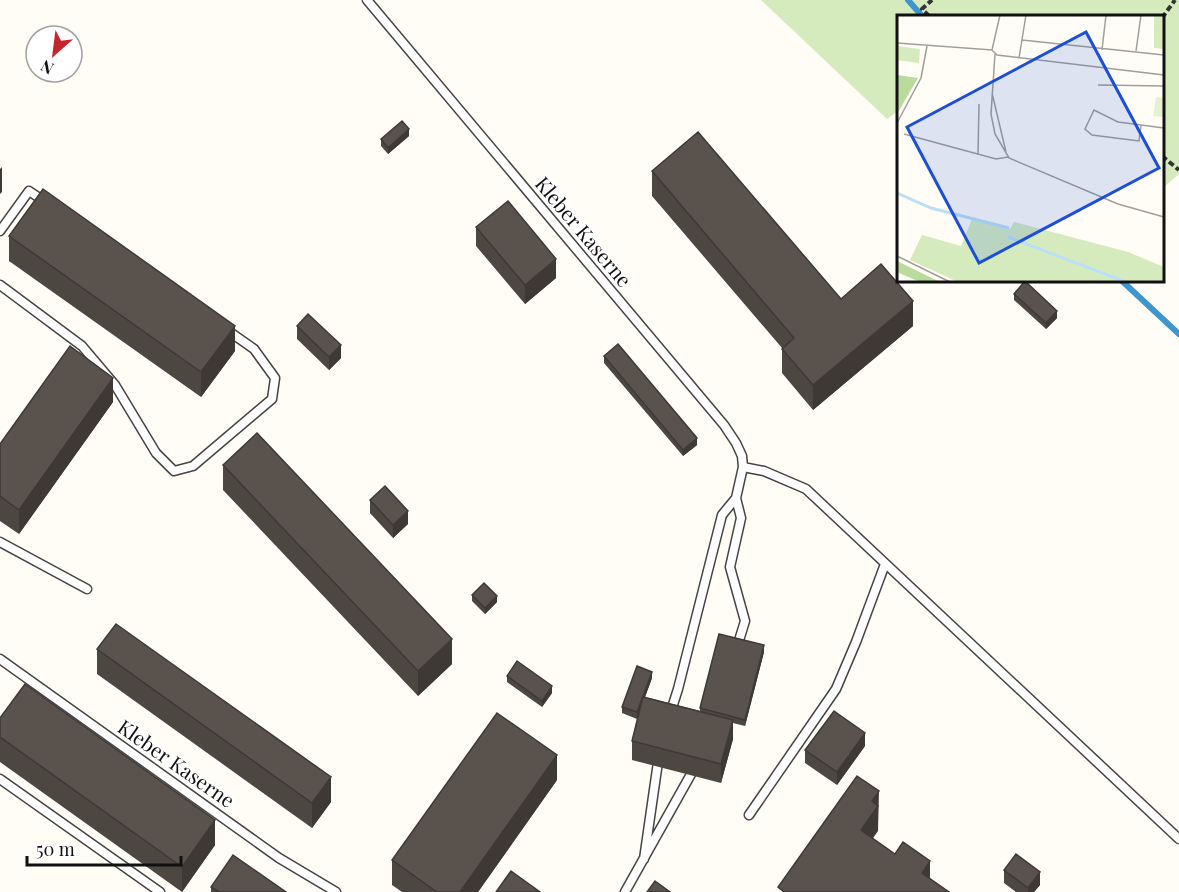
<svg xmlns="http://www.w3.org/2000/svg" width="1179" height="892" font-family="'Playfair Display',serif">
<rect width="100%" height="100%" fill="#fffdf5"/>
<path fill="#d5ebbd" d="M761 0H1179V174L1163 188 1162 16H898V111L887 119Z"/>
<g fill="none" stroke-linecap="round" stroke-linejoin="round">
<path stroke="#3f96cf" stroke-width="6" d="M908 0 922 16
M1121 280 1179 334"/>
<defs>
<path id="lane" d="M367 0 724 425 736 443 742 456 743 467 736 498 722 515 678 689 670 714
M0 231 29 191 47 203
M0 285 82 346 115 385 156 453 174 471 193 466 272 399 275 378 254 349 227 330
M743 467 764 471 806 489 1179 839
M736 498 741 518 730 567 745 621 737 647
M0 542 87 589
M0 659 279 858 336 892
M0 779 160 892
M749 815 836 689 856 642 885 564
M644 859 659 755
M625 892 695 767"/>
</defs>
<use href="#lane" stroke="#444" stroke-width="11"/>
<path stroke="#333" stroke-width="4" stroke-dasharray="6 3" stroke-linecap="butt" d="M929 16 922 9 932 0
M1162 18 1175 0
M1162 156 1179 170"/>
<use href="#lane" stroke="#fff" stroke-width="8"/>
</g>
<path fill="#4d4742" d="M409 136 388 154 381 146V139Z
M652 171 841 299 913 326 813 410 782 373V348L652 196Z
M476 227 556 278 525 304 476 246Z
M9 236 235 351 201 397 9 261Z
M1014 294 1057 318 1046 329 1014 300Z
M297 326 341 358 329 370 297 339Z
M604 356 697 445 683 456 604 363Z
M113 402 19 534 0 521V444Z
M223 465 452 664 418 696 223 490Z
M370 500 408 524 393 538 370 513Z
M472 595 497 602 485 614 472 601Z
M97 649 331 802 312 828 97 674Z
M764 652 745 726 733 723V739L721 783 632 760V741L637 719 622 713V707L652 678 645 697 700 711V708Z
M507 676 552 693 542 707 507 682Z
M0 718 215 845 182 892 0 762Z
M865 746 837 785 805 763V750Z
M557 780 478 892H402L392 885V860Z
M1004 870 1040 885 1034 892H1016L1004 883Z
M211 887 286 892H211Z"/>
<path fill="#3f3936" d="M409 129V136L388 154V148Z
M2 167V192L0 194V169Z
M556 259V278L525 304V285Z
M913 301V326L813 410V385Z
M1057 311V318L1046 329V323Z
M235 326V351L201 397V372Z
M341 345V358L329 370V357Z
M113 378V402L19 534V510Z
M697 438V445L683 456V450Z
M408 511V524L393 538V525Z
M497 596V602L485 614V608Z
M452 639V664L418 696V671Z
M764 645V652L745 726V720Z
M652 672V678L637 719V712Z
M552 686V693L542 707V701Z
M733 720V739L721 783V764Z
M865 733V746L837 785V772Z
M557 755V780L478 892H460Z
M331 777V802L312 828V803Z
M879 791 878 831 861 855V830L872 801Z
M215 820V845L182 892V867Z
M930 861V886L922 873Z
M1040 872V885L1034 892H1028V888Z"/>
<path fill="#5a524d" stroke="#3f3936" stroke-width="1.5" d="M402 121 409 129 388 148 381 139Z
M698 132 841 299 881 264 913 301 813 385 782 349 794 338 652 171Z
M43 189 235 326 201 372 9 236Z
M508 201 556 259 525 285 476 227Z
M1025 281 1057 311 1046 323 1014 294Z
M308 314 341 345 329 357 297 326Z
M618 344 697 438 683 450 604 356Z
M70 346 113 378 19 510 0 496V444Z
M257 433 452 639 418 671 223 465Z
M385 486 408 511 393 525 370 500Z
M484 583 497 596 485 608 472 595Z
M116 624 331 777 312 803 97 649Z
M719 634 764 645 745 720 700 708Z
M517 661 552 686 542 701 507 676Z
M637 666 652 672 637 712 622 707Z
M25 684 215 820 182 867 0 737V718Z
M643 697 733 720 721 764 632 741Z
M834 711 865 733 837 772 805 750Z
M497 713 557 755 460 892H437L392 860Z
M857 776 879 791 872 801 878 806 861 830 895 854 903 842 930 861 922 873 949 892H784L778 887Z
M1016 854 1040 872 1028 888 1004 870Z
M233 855 286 892H219L211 887Z
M511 871 540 892H496Z
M655 881 670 892H647Z"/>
<g text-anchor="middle" stroke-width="6" stroke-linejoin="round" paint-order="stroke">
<g font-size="20" fill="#111" stroke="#fff">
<text transform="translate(583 232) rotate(50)" y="7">Kleber Kaserne</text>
<text transform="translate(176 764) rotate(35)" y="7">Kleber Kaserne</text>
</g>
</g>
<g transform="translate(897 15)">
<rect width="267" height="267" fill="#fffdf5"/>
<path d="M257 0H267V34L257 33Z" fill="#d5ebbd"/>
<path d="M0 60 21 63 0 99ZM0 246 43 267H23L0 257Z" fill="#b9dc9c"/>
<path d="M0 31 23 34 22 48 0 45Z" fill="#d5ebbd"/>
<path d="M75 204 113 214 117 207 231 237 267 252V267H61L13 245 25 220 64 231Z" fill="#d5ebbd"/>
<path d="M259 82 267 83V102L256 101Z" fill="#e6f2cf"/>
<path fill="none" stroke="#b9e0f7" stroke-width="3" d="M0 178 34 193 112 213M111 222 229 267"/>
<path fill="none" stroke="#a09f9a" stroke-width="1.5" d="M125 25 267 40M0 28 95 35 103 0M95 35 100 40 267 60M205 35 209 0M239 36 244 0M98 39 94 99 98 119 112 143 221 189 267 202M122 43 129 0M201 70 267 71M95 78 109 137M0 108 24 63 30 31M244 110 242 126 195 120 188 114 197 95 221 107 267 113M7 119 99 144 111 142M81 139 82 89M0 241 53 267"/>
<path fill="#1d4ed8" fill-opacity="0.15" stroke="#1d4ed8" stroke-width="3" d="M189 17 262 153 82 248 10 112Z"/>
<rect width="267" height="267" fill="none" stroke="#111" stroke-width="3"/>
</g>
<g transform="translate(54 54) rotate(208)"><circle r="28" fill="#ffffff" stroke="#a0a0a0" stroke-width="1.5"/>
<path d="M0-4.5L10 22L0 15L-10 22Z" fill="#c4262e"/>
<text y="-9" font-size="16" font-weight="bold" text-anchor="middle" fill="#111111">N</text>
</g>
<path d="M27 856v9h154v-9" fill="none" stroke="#111111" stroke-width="3"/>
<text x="36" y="856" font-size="18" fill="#111111" stroke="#ffffff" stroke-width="4.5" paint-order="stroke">50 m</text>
</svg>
